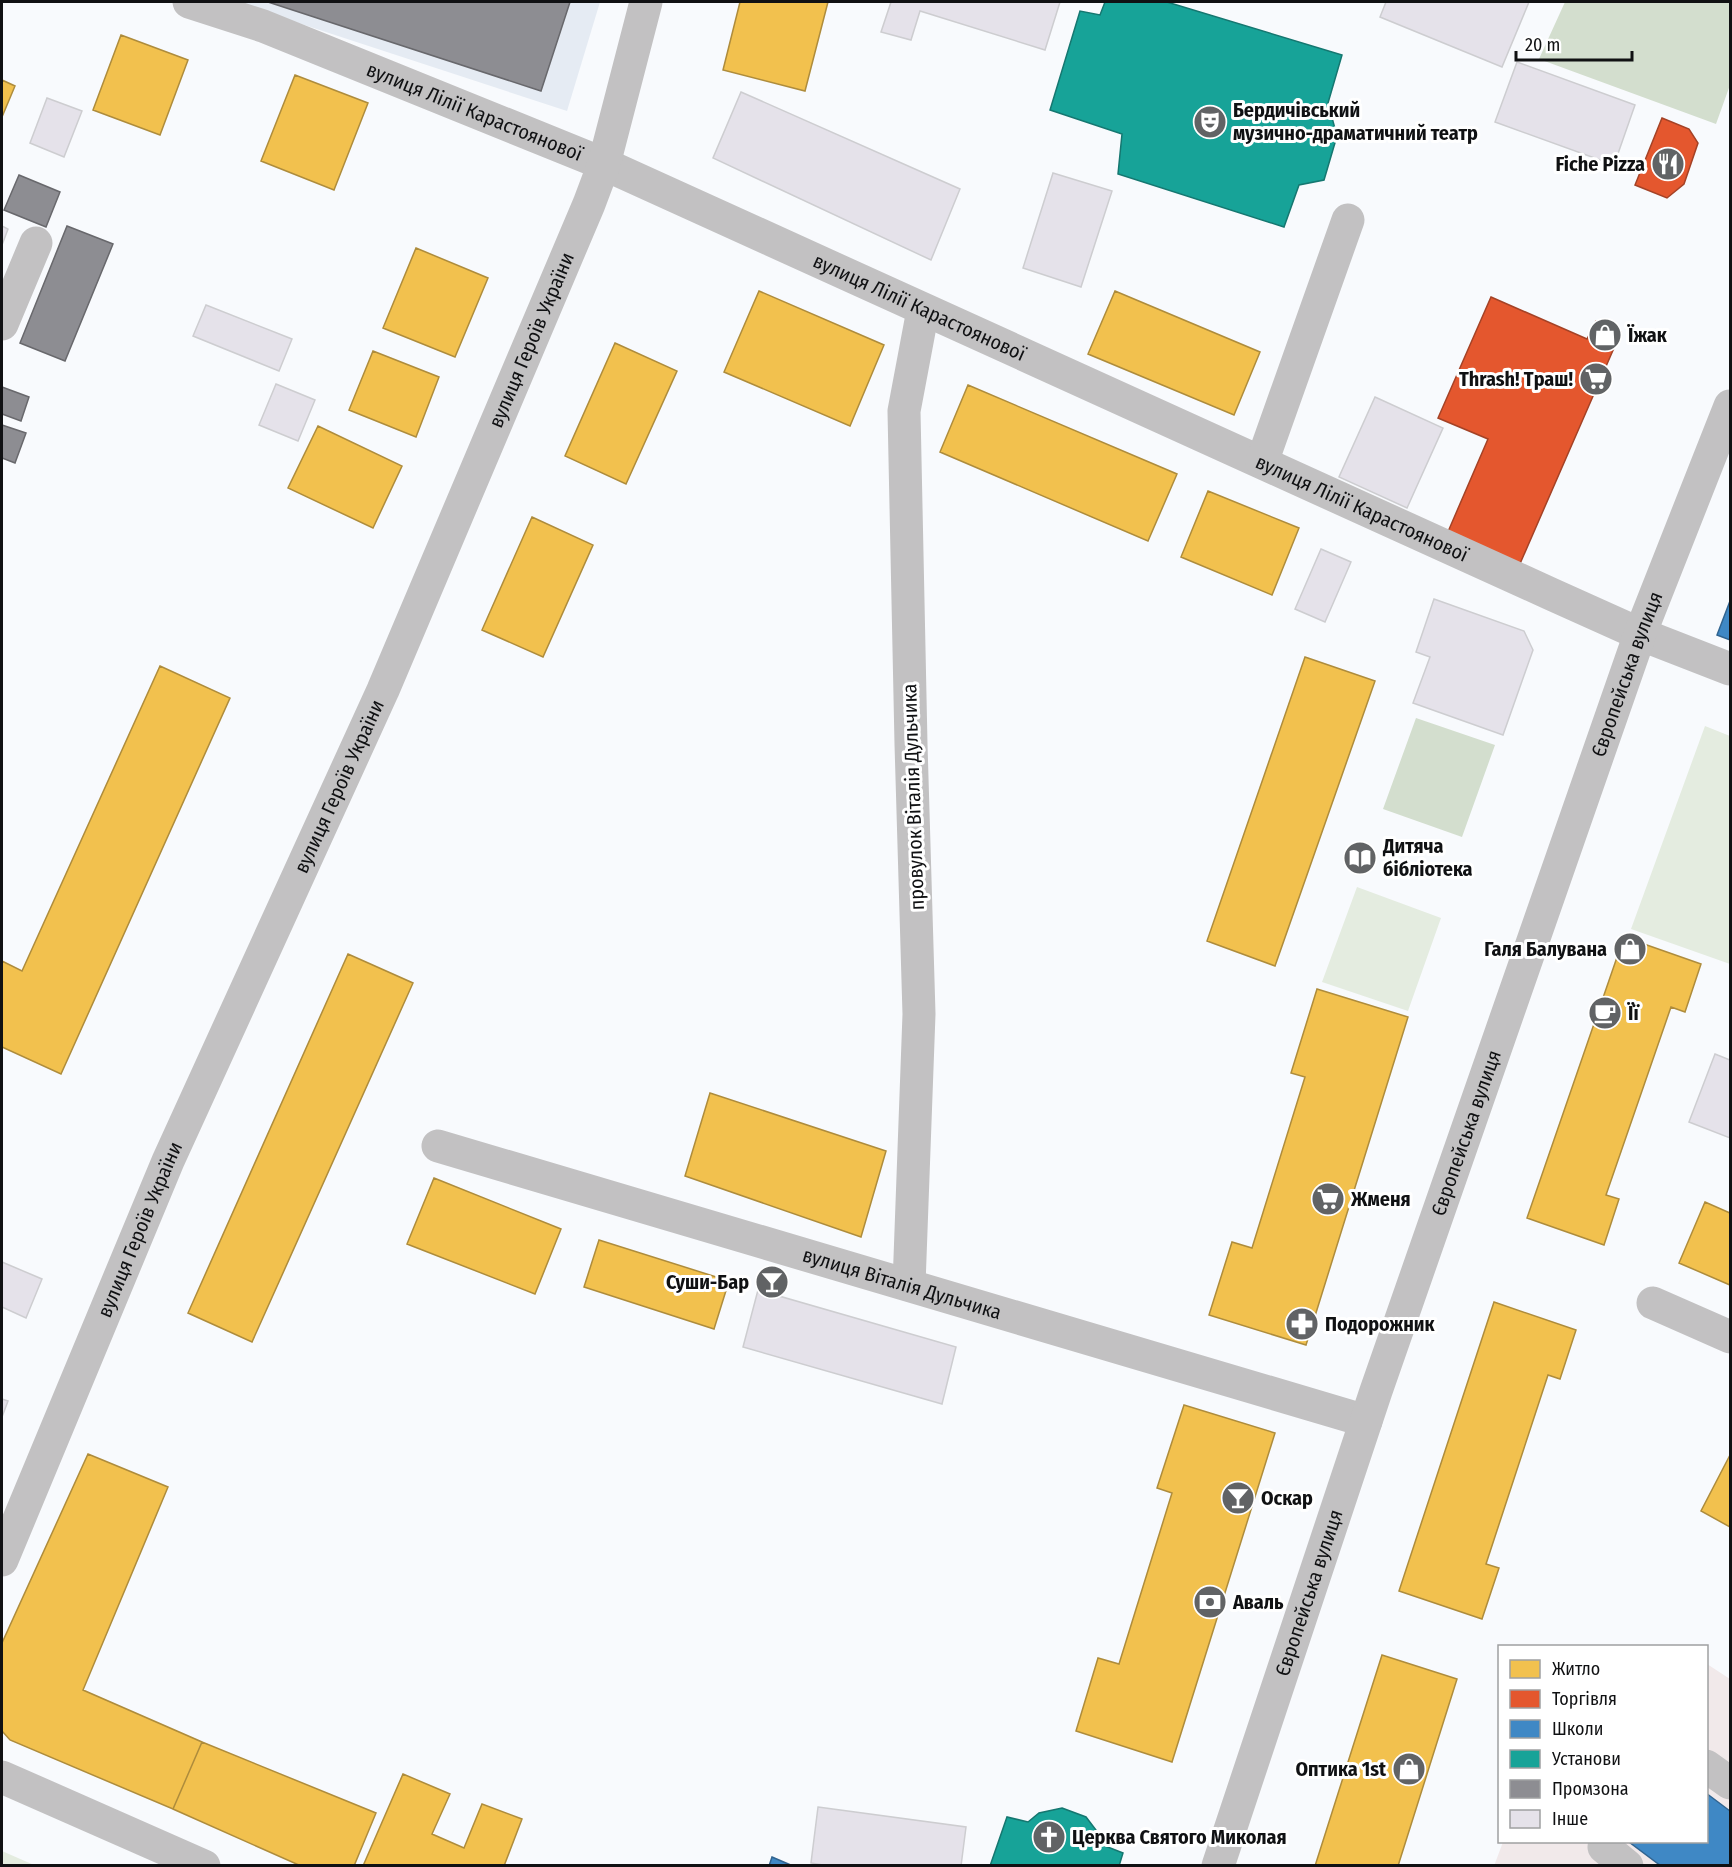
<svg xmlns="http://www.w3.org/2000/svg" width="1732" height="1867" font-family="'Fira Sans Condensed',sans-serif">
<rect width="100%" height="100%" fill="#f8fafd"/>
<path fill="#e5ebf3" d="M234 2H600L567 111Z"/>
<path fill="#f1e9ea" d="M1707 1664 1730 1679V1865L1494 1866 1503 1842H1706Z"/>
<path fill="#e4ece0" d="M1705 726 1730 736V964L1631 929Z
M1357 887 1441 918 1408 1011 1322 982Z
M2 1851 34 1865H2Z"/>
<path fill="#d3dece" d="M1565 2H1730V85L1716 124 1539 59Z
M1416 718 1495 745 1462 837 1383 809Z"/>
<path fill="#f2c14e" stroke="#ae8c3c" stroke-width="1.5" d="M740 2H828L805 91 723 70Z
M121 35 188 60 160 135 93 110Z
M295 75 368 103 334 190 261 161Z
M2 80 15 86 2 117Z
M416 248 488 278 455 357 383 328Z
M759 291 884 345 850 426 724 372Z
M1115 291 1260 352 1234 415 1088 354Z
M615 343 677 371 626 484 565 456Z
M373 351 439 377 416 437 349 410Z
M968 385 1177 474 1148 541 940 452Z
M318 426 402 466 373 528 288 488Z
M1208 491 1299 528 1272 595 1181 557Z
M532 517 593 545 543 657 482 630Z
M1305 657 1375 681 1275 966 1207 941Z
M160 666 230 698 61 1074 2 1047V961L22 971Z
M1624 937 1701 964 1685 1012 1671 1007 1606 1195 1619 1199 1604 1245 1527 1218Z
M348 954 413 983 252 1342 188 1313Z
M1317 989 1408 1017 1306 1345 1209 1315 1232 1242 1252 1248 1305 1077 1291 1073Z
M710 1093 886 1151 861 1237 685 1176Z
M434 1178 561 1229 535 1294 407 1244Z
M1705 1202 1730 1213V1285L1679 1263Z
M599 1240 729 1281 714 1329 584 1287Z
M1494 1302 1576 1330 1560 1379 1548 1375 1486 1564 1499 1568 1482 1619 1399 1591Z
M1184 1405 1275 1433 1172 1762 1076 1731 1098 1658 1119 1664 1172 1493 1157 1488Z
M88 1454 168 1487 83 1690 202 1742 173 1809 10 1740 2 1731V1643Z
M1730 1455V1527L1701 1511Z
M1382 1655 1457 1679 1398 1866H1315Z
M202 1742 376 1813 354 1866H301L173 1809Z
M403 1774 450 1794 432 1834 464 1848 482 1804 522 1819 504 1866H363Z"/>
<path fill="#e4572e" stroke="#a44226" stroke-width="1.5" d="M1662 118 1689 129 1698 143 1684 184 1667 198 1635 185Z
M1491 297 1587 339 1596 321 1621 332 1519 566 1447 534 1488 439 1438 418Z"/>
<path fill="#3f88c5" stroke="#316490" stroke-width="1.5" d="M1730 601V640L1717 635Z
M1706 1793 1730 1811V1866H1661L1629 1842H1706Z
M772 1857 793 1866H769Z"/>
<path fill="#17a398" stroke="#157770" stroke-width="1.5" d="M1105 2H1167L1342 55 1328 103 1337 136 1324 180 1299 185 1284 227 1118 174 1122 134 1050 110 1080 11 1100 15Z
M1062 1808 1086 1817 1096 1830 1100 1844 1123 1853 1119 1866H990L1007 1817 1028 1822 1039 1813Z"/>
<path fill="#8d8d92" stroke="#68686c" stroke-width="1.5" d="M268 2H570L541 91Z
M19 175 60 192 46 227 4 210Z
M67 226 113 244 65 361 20 343Z
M2 387 29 397 21 421 2 414Z
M2 425 26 433 15 463 2 458Z"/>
<path fill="#e5e2ea" stroke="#cdcdd0" stroke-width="1.5" d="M891 2H1060L1045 50 920 11 911 40 881 32Z
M1386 2H1529L1502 67 1380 17Z
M1517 62 1635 105 1614 165 1495 122Z
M741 92 960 189 931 260 713 158Z
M47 98 82 111 64 157 30 143Z
M1053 173 1112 191 1081 287 1023 268Z
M2 226 8 229 2 245Z
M206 305 292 339 279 371 193 336Z
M276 384 315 400 298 441 259 425Z
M1375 397 1443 428 1407 508 1339 477Z
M1321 549 1351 562 1325 622 1295 609Z
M1434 599 1524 631 1533 650 1503 735 1413 703 1430 657 1416 652Z
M1715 1054 1730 1060V1138L1689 1122Z
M2 1262 42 1279 26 1318 2 1307Z
M758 1290 956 1347 942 1404 743 1347Z
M2 1399 8 1401 2 1417Z
M818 1807 966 1827 961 1866H829L811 1863Z"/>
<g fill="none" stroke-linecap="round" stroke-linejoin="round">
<g stroke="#c2c1c2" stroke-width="33">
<path id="s1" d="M189 2 263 26 604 164 1551 594 1640 634 1730 669"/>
<path d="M2 324 36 243"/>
<path d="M1262 462 1348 220"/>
<path id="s2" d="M438 1146C748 1237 1056 1330 1366 1421"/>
<path d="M909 1285 919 1014 911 744 904 411 923 310"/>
<path d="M1653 1303 1730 1337"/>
<path id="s3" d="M2 1560 168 1161 383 690 589 204 604 164 646 2"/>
<path d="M1706 1766 1730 1783"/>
<path d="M2 1777 204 1866"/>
<path d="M1607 1842 1604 1847 1627 1866"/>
<path id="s4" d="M1218 1866 1376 1391 1640 634 1730 406"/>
</g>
</g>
<defs>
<symbol id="theatre-disc" viewBox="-11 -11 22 22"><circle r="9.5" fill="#616365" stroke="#fff"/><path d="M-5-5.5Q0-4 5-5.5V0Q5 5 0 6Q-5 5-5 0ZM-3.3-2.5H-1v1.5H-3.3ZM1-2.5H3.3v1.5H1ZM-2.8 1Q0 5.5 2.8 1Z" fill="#fff"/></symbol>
<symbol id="restaurant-disc" viewBox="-11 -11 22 22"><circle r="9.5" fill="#616365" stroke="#fff"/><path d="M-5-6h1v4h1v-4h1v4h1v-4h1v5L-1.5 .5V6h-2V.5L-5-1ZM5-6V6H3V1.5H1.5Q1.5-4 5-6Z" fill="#fff"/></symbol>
<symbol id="shop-disc" viewBox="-11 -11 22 22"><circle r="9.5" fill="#616365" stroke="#fff"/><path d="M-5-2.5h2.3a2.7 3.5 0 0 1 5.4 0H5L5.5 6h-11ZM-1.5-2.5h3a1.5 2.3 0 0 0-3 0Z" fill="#fff"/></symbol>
<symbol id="supermarket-disc" viewBox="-11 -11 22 22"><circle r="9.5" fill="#616365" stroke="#fff"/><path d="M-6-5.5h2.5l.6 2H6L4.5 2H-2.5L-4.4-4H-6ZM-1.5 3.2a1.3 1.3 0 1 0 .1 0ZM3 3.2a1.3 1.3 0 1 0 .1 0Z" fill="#fff"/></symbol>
<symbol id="library-disc" viewBox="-11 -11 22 22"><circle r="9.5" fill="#616365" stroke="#fff"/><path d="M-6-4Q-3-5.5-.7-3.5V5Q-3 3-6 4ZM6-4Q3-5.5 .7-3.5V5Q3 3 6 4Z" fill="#fff"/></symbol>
<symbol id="cafe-disc" viewBox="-11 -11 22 22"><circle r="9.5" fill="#616365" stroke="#fff"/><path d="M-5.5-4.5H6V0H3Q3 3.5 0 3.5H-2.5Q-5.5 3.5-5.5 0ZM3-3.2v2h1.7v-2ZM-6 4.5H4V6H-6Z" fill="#fff"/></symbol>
<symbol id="bar-disc" viewBox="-11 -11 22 22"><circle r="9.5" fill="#616365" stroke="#fff"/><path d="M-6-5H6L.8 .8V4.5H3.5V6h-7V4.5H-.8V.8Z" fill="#fff"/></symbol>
<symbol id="pharmacy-disc" viewBox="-11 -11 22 22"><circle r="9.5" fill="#616365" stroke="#fff"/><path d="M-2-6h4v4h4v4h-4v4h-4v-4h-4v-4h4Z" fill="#fff"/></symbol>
<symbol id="bank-disc" viewBox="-11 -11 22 22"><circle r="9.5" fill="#616365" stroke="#fff"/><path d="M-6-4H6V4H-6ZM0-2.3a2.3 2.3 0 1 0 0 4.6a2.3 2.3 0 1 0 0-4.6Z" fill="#fff"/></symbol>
<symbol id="church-disc" viewBox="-11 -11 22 22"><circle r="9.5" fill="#616365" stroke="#fff"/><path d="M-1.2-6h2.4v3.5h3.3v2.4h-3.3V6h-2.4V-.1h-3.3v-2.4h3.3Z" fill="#fff"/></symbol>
</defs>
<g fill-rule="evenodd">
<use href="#theatre-disc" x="1191" y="103" width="38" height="38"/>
<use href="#restaurant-disc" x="1649" y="145" width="38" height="38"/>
<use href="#shop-disc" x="1586" y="316" width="38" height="38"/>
<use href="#supermarket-disc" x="1577" y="360" width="38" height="38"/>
<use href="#library-disc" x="1341" y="839" width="38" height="38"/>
<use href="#shop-disc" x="1611" y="930" width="38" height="38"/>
<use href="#cafe-disc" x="1586" y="994" width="38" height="38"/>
<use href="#supermarket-disc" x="1309" y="1180" width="38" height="38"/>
<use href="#bar-disc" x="753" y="1263" width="38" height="38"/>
<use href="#pharmacy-disc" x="1283" y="1305" width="38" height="38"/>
<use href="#bar-disc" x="1219" y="1479" width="38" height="38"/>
<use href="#bank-disc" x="1191" y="1583" width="38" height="38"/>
<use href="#shop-disc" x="1390" y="1750" width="38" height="38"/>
<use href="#church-disc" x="1030" y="1818" width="38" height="38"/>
</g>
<g text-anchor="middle" stroke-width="6" stroke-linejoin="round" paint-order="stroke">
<g font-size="20" font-weight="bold" fill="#101113" stroke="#fff" text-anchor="start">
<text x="1233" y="117">Бердичівський<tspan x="1233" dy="23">музично-драматичний театр</tspan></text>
<text x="1645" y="171" text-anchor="end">Fiche Pizza</text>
<text x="1628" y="342">Їжак</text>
<text x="1573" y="386" text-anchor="end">Thrash! Траш!</text>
<text x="1383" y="853">Дитяча<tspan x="1383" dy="23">бібліотека</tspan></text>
<text x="1607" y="956" text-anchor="end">Галя Балувана</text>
<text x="1628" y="1020">Її</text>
<text x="1351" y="1206">Жменя</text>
<text x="749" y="1289" text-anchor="end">Суши-Бар</text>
<text x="1325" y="1331">Подорожник</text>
<text x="1261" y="1505">Оскар</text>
<text x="1233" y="1609">Аваль</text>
<text x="1386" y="1776" text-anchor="end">Оптика 1st</text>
<text x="1072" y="1844">Церква Святого Миколая</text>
</g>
<g font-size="20" fill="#101113" stroke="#fff">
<text dy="7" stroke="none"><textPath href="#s1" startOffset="306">вулиця Лілії Карастоянової</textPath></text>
<text dy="7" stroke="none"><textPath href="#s1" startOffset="792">вулиця Лілії Карастоянової</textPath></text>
<text dy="7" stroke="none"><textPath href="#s3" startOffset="1330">вулиця Героїв України</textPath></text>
<text dy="7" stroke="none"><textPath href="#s1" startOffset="1278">вулиця Лілії Карастоянової</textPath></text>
<text dy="7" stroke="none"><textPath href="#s4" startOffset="1260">Європейська вулиця</textPath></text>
<text dy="7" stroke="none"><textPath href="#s3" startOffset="844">вулиця Героїв України</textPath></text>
<text transform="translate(913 797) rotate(-92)" y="7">провулок Віталія Дульчика</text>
<text dy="7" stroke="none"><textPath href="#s4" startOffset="774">Європейська вулиця</textPath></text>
<text dy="7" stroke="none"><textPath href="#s3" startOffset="358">вулиця Героїв України</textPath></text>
<text dy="7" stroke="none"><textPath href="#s2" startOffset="484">вулиця Віталія Дульчика</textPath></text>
<text dy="7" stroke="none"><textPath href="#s4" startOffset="288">Європейська вулиця</textPath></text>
</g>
</g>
<rect width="1732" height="1867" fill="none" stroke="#101113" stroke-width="6"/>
<rect x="1498" y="1645" width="210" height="198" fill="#ffffff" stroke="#9fa0a1" stroke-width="1.5"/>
<rect x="1510" y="1660" width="30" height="18" fill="#f2c14e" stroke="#9fa0a1" stroke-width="1.5"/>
<text x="1552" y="1675" font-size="18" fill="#101113">Житло</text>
<rect x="1510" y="1690" width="30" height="18" fill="#e4572e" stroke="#9fa0a1" stroke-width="1.5"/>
<text x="1552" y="1705" font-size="18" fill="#101113">Торгівля</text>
<rect x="1510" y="1720" width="30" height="18" fill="#3f88c5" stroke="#9fa0a1" stroke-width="1.5"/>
<text x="1552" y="1735" font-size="18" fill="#101113">Школи</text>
<rect x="1510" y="1750" width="30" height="18" fill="#17a398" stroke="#9fa0a1" stroke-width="1.5"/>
<text x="1552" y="1765" font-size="18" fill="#101113">Установи</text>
<rect x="1510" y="1780" width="30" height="18" fill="#8d8d92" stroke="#9fa0a1" stroke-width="1.5"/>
<text x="1552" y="1795" font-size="18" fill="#101113">Промзона</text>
<rect x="1510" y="1810" width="30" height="18" fill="#e5e2ea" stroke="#9fa0a1" stroke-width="1.5"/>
<text x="1552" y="1825" font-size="18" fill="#101113">Інше</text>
<path d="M1516 51v9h116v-9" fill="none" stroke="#101113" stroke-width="3"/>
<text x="1525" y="51" font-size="18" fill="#101113" stroke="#ffffff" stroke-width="4.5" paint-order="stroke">20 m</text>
</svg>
